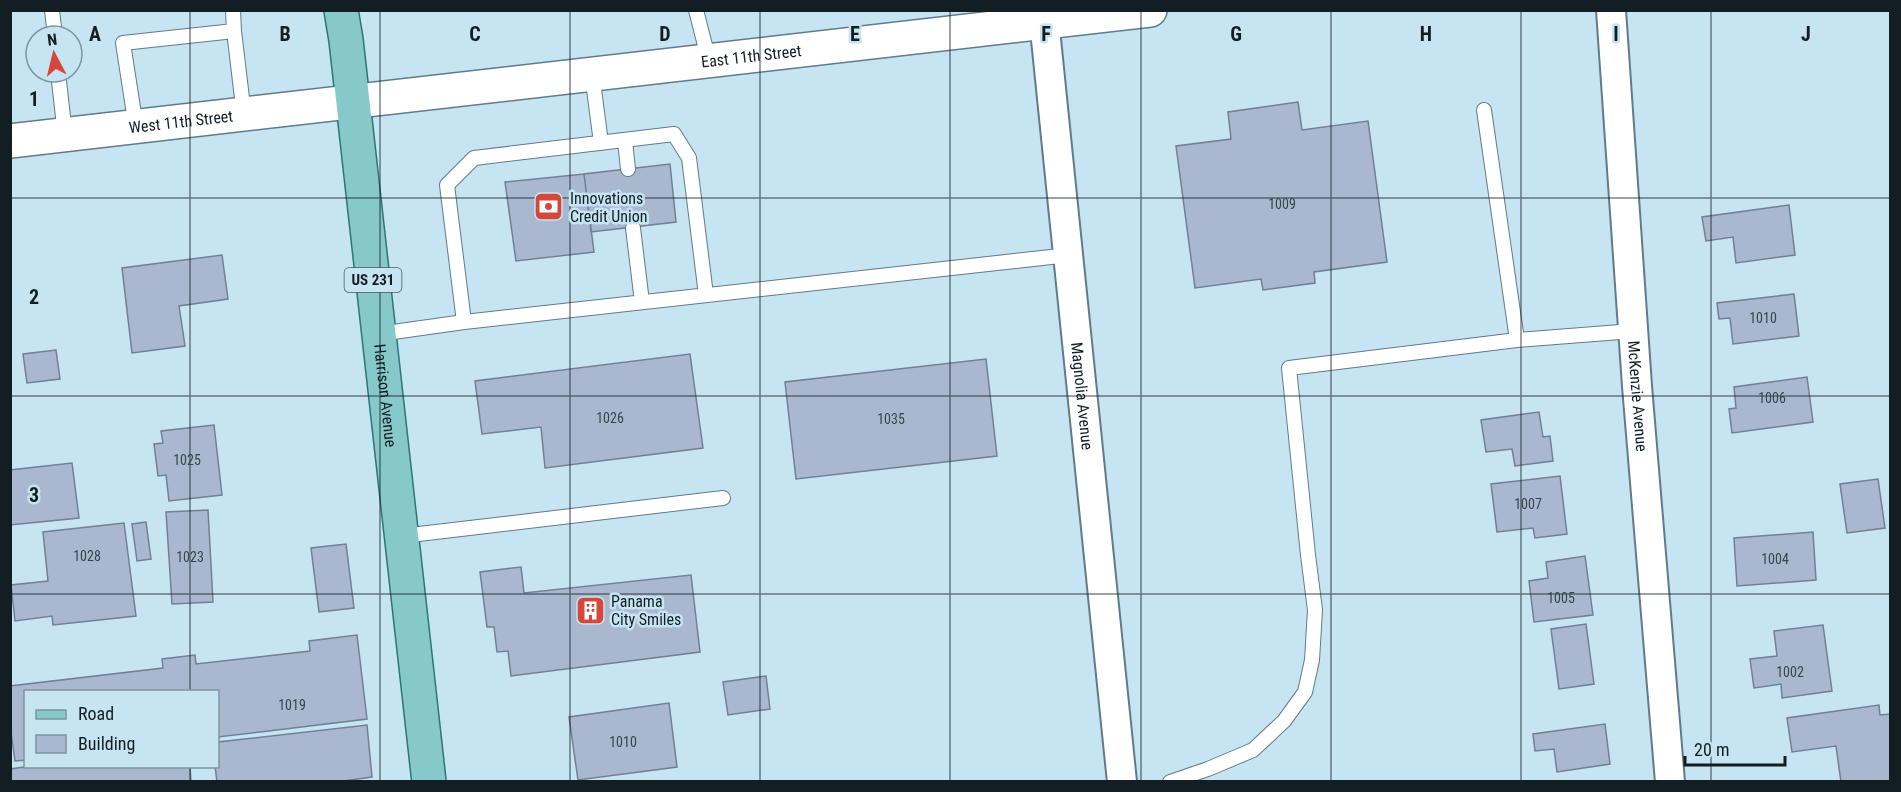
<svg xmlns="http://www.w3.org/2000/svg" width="1901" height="792" font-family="'Roboto Condensed',sans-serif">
<rect width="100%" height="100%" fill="#c6e4f2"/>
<path fill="#aab8cf" stroke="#727f95" stroke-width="1.5" d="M1298 102 1302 130 1368 121 1387 262 1314 272 1315 283 1263 290 1261 279 1195 288 1176 146 1231 139 1228 112Z
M670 164 676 222 591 232 584 174Z
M584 174 594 252 516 261 505 182Z
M1789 205 1795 255 1736 263 1733 237 1706 241 1702 217Z
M222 255 228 299 179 306 185 346 132 353 122 268Z
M1794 294 1799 336 1733 344 1730 318 1719 319 1717 303Z
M56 350 60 379 27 383 23 354Z
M690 354 703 448 545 468 541 427 482 434 475 381Z
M986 359 997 456 796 479 785 382Z
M1807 377 1813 422 1732 433 1729 409 1736 408 1734 387Z
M1539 412 1543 437 1550 436 1553 461 1515 466 1512 449 1486 452 1481 420Z
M214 425 222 495 169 501 166 475 158 476 154 444 163 443 161 431Z
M72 463 79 518 10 525V470Z
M1560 476 1567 534 1535 538 1533 528 1497 532 1491 484Z
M1878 479 1885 528 1847 533 1840 484Z
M208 510 213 602 172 604 166 512Z
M146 522 151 559 137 561 132 524Z
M124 523 136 616 53 625 52 616 15 621 11 585 48 581 43 532Z
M1813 532 1816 580 1737 586 1734 538Z
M346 544 354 608 319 612 311 548Z
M1585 556 1593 615 1534 622 1529 581 1548 578 1546 562Z
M521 567 524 593 691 575 700 652 511 676 508 651 497 652 494 627H487L480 572Z
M1586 624 1594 684 1559 689 1551 629Z
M1823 625 1832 691 1782 698 1781 684 1754 688 1750 659 1777 656 1774 631Z
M357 635 367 719 218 737V692H26V760L15 761 10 725V686L163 668 162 659 195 655 196 664 310 651 309 641Z
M766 676 770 709 728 715 723 682Z
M669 703 677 767 578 780 569 717Z
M1879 705 1880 715 1890 714V782H1841L1836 746 1792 752 1787 718Z
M1605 724 1610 764 1557 772 1554 749 1535 751 1533 734Z
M367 725 372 777 336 782H217L215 766H218V742Z
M32 766H190L191 782H10V769Z"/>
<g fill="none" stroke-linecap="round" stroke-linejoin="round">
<defs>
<path id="lane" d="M52 10 55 36
M696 10 709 61
M234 31 244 115
M58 72 65 135
M592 74 601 143
M1484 110 1517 340
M136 127 123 43 234 31 233 10
M625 141 628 169
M633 228 642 302
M464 322 447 185 474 158 674 134 689 158 706 295
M379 334 464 322 1069 255
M402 536 723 498
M1170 782 1208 769 1253 750 1284 721 1305 692 1312 660 1315 610 1308 555 1289 368 1517 340 1633 331"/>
<g id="street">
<path id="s1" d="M1043 10 1122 782"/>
<path id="s2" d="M1611 10 1637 386 1670 782"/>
</g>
<g id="secondary">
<path id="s3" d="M10 141 1150 10"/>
</g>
<g id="primary">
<path id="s4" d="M341 10 346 40 429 782"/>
</g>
</defs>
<use href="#lane" stroke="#617b89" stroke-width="16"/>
<use href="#street" stroke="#617b89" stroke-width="32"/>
<use href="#secondary" stroke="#617b89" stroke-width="36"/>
<use href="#primary" stroke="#2a7679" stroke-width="36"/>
<use href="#lane" stroke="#fff" stroke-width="14"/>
<use href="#street" stroke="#fff" stroke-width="28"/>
<use href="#secondary" stroke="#fff" stroke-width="33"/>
<use href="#primary" stroke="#87c9cb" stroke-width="33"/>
</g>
<path fill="none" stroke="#131e23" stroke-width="1.5" stroke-opacity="0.55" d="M190 10V692M380 10V782M570 10V782M760 10V782M950 10V782M1141 10V782M1331 10V782M1521 10V782M1711 10V782M10 198H1890M10 396H1890M10 594H1890M190 766V782"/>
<defs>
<symbol id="bank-square" viewBox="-11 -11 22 22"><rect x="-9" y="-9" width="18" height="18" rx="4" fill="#d4473a" stroke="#c6e4f2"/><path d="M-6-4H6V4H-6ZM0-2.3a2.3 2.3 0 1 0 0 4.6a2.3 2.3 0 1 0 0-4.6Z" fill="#fff"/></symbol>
<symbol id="building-square" viewBox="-11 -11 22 22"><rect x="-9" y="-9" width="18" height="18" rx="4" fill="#d4473a" stroke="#c6e4f2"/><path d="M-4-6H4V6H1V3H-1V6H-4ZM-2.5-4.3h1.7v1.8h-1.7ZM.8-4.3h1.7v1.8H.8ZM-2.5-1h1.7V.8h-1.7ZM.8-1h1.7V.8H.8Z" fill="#fff"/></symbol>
</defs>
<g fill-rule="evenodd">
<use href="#bank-square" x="532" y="190" width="33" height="33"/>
<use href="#building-square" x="574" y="594" width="33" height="33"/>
</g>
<g text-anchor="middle" stroke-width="5" stroke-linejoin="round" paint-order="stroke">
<g font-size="14" fill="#39444e">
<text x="1282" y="209">1009</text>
<text x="1763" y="323">1010</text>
<text x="1772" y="403">1006</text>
<text x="610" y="423">1026</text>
<text x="891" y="424">1035</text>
<text x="187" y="465">1025</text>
<text x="1528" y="509">1007</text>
<text x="87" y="561">1028</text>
<text x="190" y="562">1023</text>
<text x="1775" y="564">1004</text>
<text x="1561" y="603">1005</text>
<text x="1790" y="677">1002</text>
<text x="292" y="710">1019</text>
<text x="623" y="747">1010</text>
</g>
<rect fill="#c6e4f2" stroke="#495961" stroke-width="1.5" x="344.5" y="268" width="57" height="24" rx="4.5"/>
<g font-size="15" font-weight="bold" fill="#131e23">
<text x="373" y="285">US 231</text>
</g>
<g font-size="16" fill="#131e23" stroke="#c6e4f2">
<text dy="6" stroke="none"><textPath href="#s3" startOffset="746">East 11th Street</textPath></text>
<text dy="6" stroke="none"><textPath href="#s3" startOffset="172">West 11th Street</textPath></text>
<text dy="6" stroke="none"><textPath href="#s4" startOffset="388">Harrison Avenue</textPath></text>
<text dy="6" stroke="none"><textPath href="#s1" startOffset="388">Magnolia Avenue</textPath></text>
<text dy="6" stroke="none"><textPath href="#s2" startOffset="387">McKenzie Avenue</textPath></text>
</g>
<g font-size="16" fill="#131e23" stroke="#c6e4f2" text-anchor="start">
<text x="570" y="204">Innovations<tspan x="570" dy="18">Credit Union</tspan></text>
<text x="611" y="607">Panama<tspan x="611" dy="18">City Smiles</tspan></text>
</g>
</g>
<g font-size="20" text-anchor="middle" font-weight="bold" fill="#131e23" stroke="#c6e4f2" stroke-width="5" stroke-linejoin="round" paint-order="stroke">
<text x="95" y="41">A</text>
<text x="285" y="41">B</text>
<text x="475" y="41">C</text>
<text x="665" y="41">D</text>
<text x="855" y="41">E</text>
<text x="1046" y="41">F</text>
<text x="1236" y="41">G</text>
<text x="1426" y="41">H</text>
<text x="1616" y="41">I</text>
<text x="1806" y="41">J</text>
<text x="34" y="106">1</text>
<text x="34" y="304">2</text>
<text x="34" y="502">3</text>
</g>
<rect width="1901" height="792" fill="none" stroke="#131e23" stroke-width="24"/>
<rect x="24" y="690" width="195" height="78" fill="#c6e4f2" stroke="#7e959f" stroke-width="1.5"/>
<rect x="36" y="710" width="30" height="9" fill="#87c9cb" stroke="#7e959f" stroke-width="1.5"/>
<text x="78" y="720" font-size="18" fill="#131e23">Road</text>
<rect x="36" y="735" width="30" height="18" fill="#aab8cf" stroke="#7e959f" stroke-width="1.5"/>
<text x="78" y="750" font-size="18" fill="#131e23">Building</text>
<g transform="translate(54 54) rotate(353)"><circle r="28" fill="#c6e4f2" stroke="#7e959f" stroke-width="1.5"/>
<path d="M0-4.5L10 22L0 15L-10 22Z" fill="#d4473a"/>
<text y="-9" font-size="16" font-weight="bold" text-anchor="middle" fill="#131e23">N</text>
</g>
<path d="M1685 756v9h100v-9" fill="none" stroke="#131e23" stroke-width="3"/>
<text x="1694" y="756" font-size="18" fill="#131e23" stroke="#c6e4f2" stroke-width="4.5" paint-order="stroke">20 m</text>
</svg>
